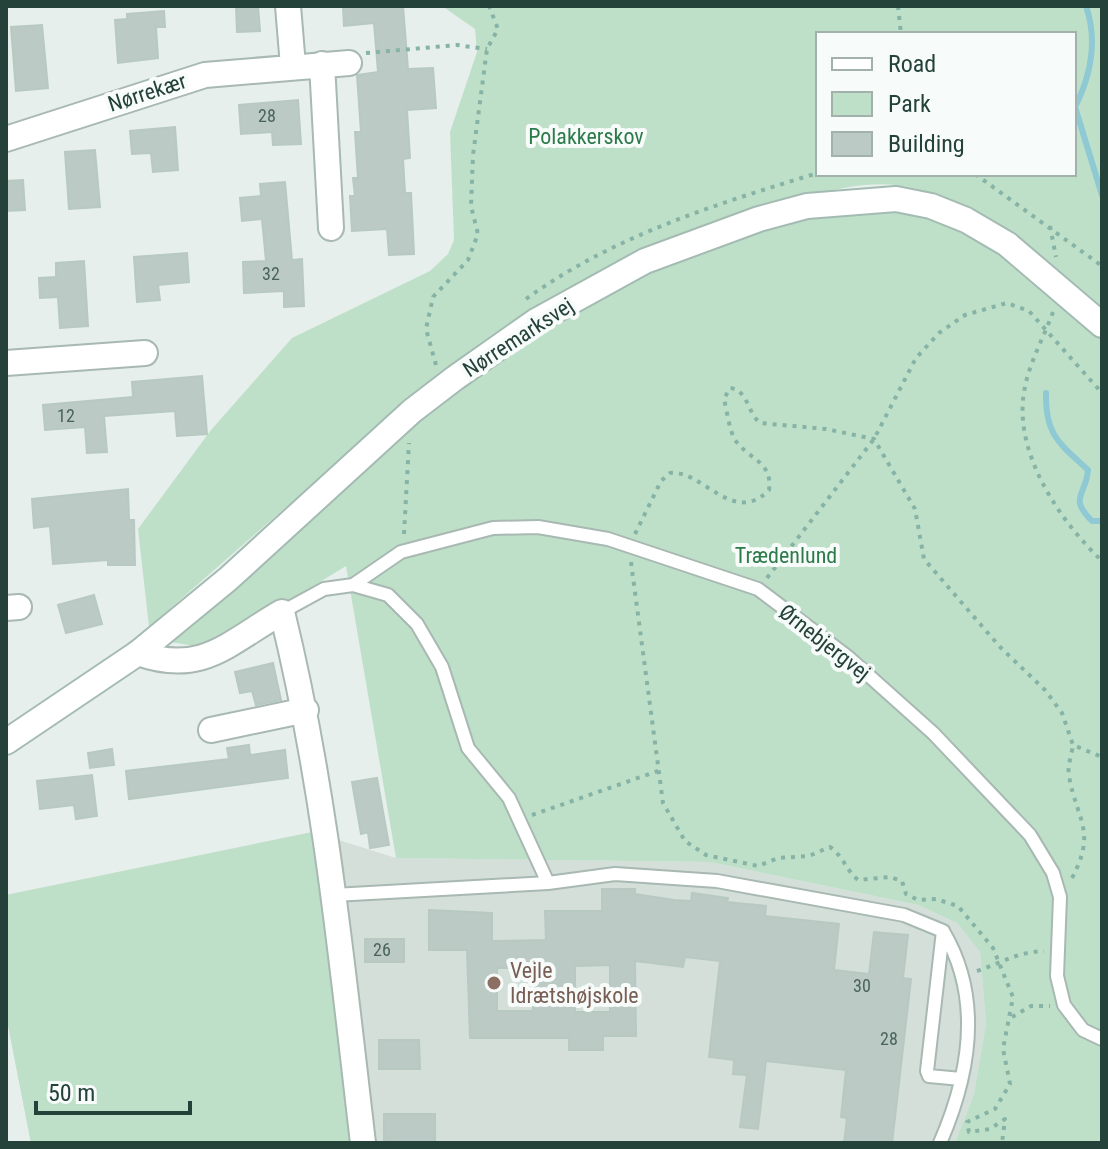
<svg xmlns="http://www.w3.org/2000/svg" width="1108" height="1149" font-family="'Roboto Condensed',sans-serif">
<rect width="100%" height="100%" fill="#e6efeb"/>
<path fill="#d4dfda" d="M313 832 396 858 710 862 918 905 957 923 980 952 986 1023 974 1094 955 1143H31L6 1015V895Z"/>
<path fill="#bfe0c8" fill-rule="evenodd" d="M442 6H1102V310C1042 259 995 210 917 189 861 173 798 200 746 218 687 239 628 258 572 287 484 334 410 398 336 464 273 518 211 573 149 627L138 529 211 430 292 338 430 271 448 254 454 240 450 132 477 52 475 29ZM818 34H1074V174H818Z
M907 210 939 219 1004 253 1102 341V1143H955L974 1094 986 1023 980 952 957 923 918 905 710 862 396 858 346 566 211 649 171 642C336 494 485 338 694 254 733 238 774 221 816 215 845 210 877 212 907 210Z
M313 832 355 1143H31L6 1015V895Z"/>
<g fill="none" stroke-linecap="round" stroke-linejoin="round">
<path stroke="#8ec9d4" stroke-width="6" d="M1086 6C1098 41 1091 75 1075 107L1102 195
M1046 393C1045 435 1059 443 1088 470 1086 496 1068 497 1092 521H1102"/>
</g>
<path fill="#bbcac4" stroke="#b8c9c2" stroke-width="2" fill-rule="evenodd" d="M236 6H258L260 31 237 32Z
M343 6H403L408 69 433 68 436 108 407 110 410 158 403 159 405 193H411L414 254 389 255 387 229 352 231 350 196H355L353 178H358L355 132H361L357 75 378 72 374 23 344 26Z
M164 11 165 27H156L158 58 118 63 115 20 127 19V14Z
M42 25 48 88 16 91 11 27Z
M298 100 301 144 273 145 272 132 241 134 239 105Z
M175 127 178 170 153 172 151 153 132 154 130 131Z
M95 150 100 207 69 209 65 152Z
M23 180 25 210 6 211V181Z
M285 182 292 260 302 259 304 306 284 307V291L244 293 243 262 266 261 262 219 242 221 240 198 261 196 260 184Z
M187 253 189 282 158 285 160 300 137 302 134 257Z
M84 261 88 326 60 328 58 297 40 298 39 278 56 277V263Z
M202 376 207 434 177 436 175 411 104 416 107 452 87 453 85 427 45 430 43 405 133 397 132 382Z
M128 489 129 520H134L135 565H108V560L53 564 50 526 34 528 32 499Z
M94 595 102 624 66 633 58 605Z
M273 663 281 700 256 705 252 691 240 693 235 672Z
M249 745 250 755 285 750 288 778 129 799 126 771 229 759 227 748Z
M112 749 114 765 90 768 88 753Z
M92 775 97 816 76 819 74 805 40 809 37 781Z
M377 778 389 845 370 848 368 832 361 834 352 782Z
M602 889H635V894L674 900 691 901 692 893 728 898 727 902 766 906 765 916 839 924 834 970 869 974 874 932 908 935 903 978 911 979 892 1143H844L847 1118 841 1117 846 1070 766 1061 758 1129 740 1127 747 1075 733 1074 734 1060 709 1057 720 961 685 957 683 967 635 961 636 1036H603V1050H569V1038H470L467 950H429V910L492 913V941L546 940 545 911H602ZM610 965V1012H575V966ZM497 968H532L533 1011H497Z
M365 939H404V962H365Z
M379 1040H419L420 1069H379Z
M384 1114H435V1142H384Z"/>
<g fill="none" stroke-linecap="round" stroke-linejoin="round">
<defs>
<path id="lane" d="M353 585 401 552 493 528 538 527 608 539 758 589 848 657 933 733 1030 835 1053 873 1060 897 1057 976 1064 1005 1083 1030 1102 1039
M282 612 324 589 353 585 388 595 417 624 442 667 468 748 509 798 548 883
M334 895 548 883 615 874 717 881 904 915 943 931 927 1071 929 1076 961 1079
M940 1143C970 1074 983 998 943 931"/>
<path id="street" d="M288 6 293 66
M322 64 331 228
M6 139 205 75 349 63
M6 363 145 353
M6 608 19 607
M138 653C202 676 228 643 282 612 325 786 342 965 363 1143
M211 730 306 710"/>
<path id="secondary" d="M6 742 138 653 228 579 412 411 455 378 536 321 645 261 759 219 807 206 896 199 931 206 966 220 1007 244 1102 325"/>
</defs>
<use href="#lane" stroke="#a8b8b2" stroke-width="16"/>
<use href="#street" stroke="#a8b8b2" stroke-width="28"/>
<use href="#secondary" stroke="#a4bbb3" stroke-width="28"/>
<path stroke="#86b3a5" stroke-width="4" stroke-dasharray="4 6" stroke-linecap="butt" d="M898 6 901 34
M366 53 457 45 487 49
M975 174 1102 266
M1050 226 1056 257
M526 299C613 236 716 204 818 173
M1053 312C1044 337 1030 361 1025 387 1011 450 1059 520 1102 561
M436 365 426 329 433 297 468 260 478 234 471 206 473 155 487 49 498 29 489 6
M404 534 409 443
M635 534 661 481 670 473C702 469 733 527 769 490 773 460 746 459 734 438 729 428 727 411 724 399L730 388C748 390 747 412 760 423L826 429 874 439 915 509 924 559 1000 647 1045 690 1062 713 1073 745 1102 757
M631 562 663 803 685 841 706 855 758 866 778 858 809 856 830 847C843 856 846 870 858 880L890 877 902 881 906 894 918 900 936 899 958 906 993 948 1013 997 1003 1049 1010 1084 995 1109 967 1122 969 1132 990 1129 1005 1119 1002 1143
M767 578 874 439 916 358 939 333 965 315 1007 303 1029 311 1102 393
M532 815 658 771
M1072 878C1097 831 1077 821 1069 776 1067 766 1072 754 1073 745
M977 971C1002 963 1016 952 1044 951
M1012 1017 1031 1006H1050"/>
<use href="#lane" stroke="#fff" stroke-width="12"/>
<use href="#street" stroke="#fff" stroke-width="24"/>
<use href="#secondary" stroke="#fff" stroke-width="24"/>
</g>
<circle fill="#8d6e63" stroke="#f7fbf9" stroke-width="3" cx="494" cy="983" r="8"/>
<g text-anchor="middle" stroke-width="8" stroke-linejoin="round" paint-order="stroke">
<g font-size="18" fill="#4a645c">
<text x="267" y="122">28</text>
<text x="271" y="280">32</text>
<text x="66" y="422">12</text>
<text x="382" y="956">26</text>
<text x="862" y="992">30</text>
<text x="889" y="1045">28</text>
</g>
<g font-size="22" fill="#24423a" stroke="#f7fbf9">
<text transform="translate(147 92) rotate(-18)" y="8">Nørrekær</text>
<text transform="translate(518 337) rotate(-33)" y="8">Nørremarksvej</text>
<text transform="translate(825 642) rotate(38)" y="8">Ørnebjergvej</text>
</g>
<g font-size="22" fill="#2d7a4b" stroke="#f7fbf9">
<text x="586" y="144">Polakkerskov</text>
<text x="786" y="563">Trædenlund</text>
</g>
<g font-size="22" fill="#785e54" stroke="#f7fbf9" text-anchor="start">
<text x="510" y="978">Vejle<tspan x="510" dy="25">Idrætshøjskole</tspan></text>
</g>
</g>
<rect width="1108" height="1149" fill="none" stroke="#24423a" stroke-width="16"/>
<rect x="816" y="32" width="260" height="144" fill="#f7fbf9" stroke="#a3b1ad" stroke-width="2"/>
<rect x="832" y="58" width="40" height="12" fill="#ffffff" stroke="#a3b1ad" stroke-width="2"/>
<text x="888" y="72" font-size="24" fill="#24423a">Road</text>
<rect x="832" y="92" width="40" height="24" fill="#bfe0c8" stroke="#a3b1ad" stroke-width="2"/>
<text x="888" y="112" font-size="24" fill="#24423a">Park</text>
<rect x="832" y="132" width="40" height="24" fill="#bbcac4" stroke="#a3b1ad" stroke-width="2"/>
<text x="888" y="152" font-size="24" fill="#24423a">Building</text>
<path d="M36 1101v12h154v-12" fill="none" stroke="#24423a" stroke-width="4"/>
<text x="48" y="1101" font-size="24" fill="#24423a" stroke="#f7fbf9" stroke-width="6" paint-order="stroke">50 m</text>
</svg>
